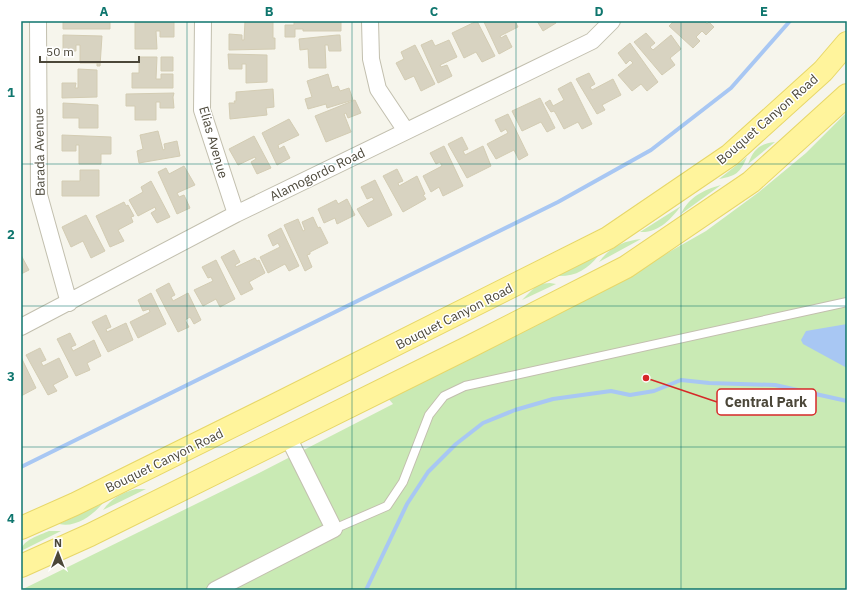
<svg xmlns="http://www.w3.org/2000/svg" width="868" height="611" font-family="'IBM Plex Sans',sans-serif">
<rect width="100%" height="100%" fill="#f6f5ec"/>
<path fill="#c9eab4" d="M847 112V590H21L261 472 393 404 387 397 634 272 706 231 759 192 806 153Z
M775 142 748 164C754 149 759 144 775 142Z
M747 157C740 173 736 176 719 179Z
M721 185 681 214C689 197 703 190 721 185Z
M681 206C671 219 659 233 640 232Z
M641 239 599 262C610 247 623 241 641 239Z
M599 255C587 270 575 277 556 276Z
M550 283 556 284 522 300 538 284Z
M136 489H146L103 510C112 498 121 493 136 489Z
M103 503C93 515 76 528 59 524Z
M49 531H61L21 551C22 540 40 535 49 531Z"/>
<path fill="#a8c7f3" d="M847 324V368L803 344 801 340 806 331Z"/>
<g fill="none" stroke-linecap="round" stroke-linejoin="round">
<path stroke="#a8c7f3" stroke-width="4" d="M21 467 558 202 651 150 731 88 790 21
M366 590 407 504 428 472 456 444 483 423 515 410 553 399 611 391 630 395 654 391 681 380 709 383 775 385 847 401"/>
</g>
<path fill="#d8d3c1" stroke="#d3ccb3" d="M63 21H110V29H63Z
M174 21V37H160V31H156L157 49H135V22Z
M245 21H273V38H275V49L229 50V34L242 35V40H244Z
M294 21H341V31H303V29H295V37H285V25H294Z
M477 21 495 56 482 62 476 52 464 58 452 33Z
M486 21H514L516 23 518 27 500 36 501 38 506 35 512 47 499 54 484 22Z
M537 21H555L556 23 543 31Z
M674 21H704L707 24 709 22 714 27 706 35 702 31 696 37 700 41 693 48 669 26Z
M646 33 655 43 650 47 653 50 671 35 681 49 670 58 675 65 662 75 634 42Z
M63 35 102 36 100 66H97V63H80V45H76V51H63Z
M337 35H340L341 51H329L328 45H325L326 68H309L308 49 300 50 299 39Z
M432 40 435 46 449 40 457 57 440 65 441 67 447 65 452 76 438 83 421 45Z
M630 43 658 82 647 91 641 84 632 91 618 75 633 63 630 60 626 64 618 53Z
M415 45 435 84 421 91 414 76 405 80 396 63 404 59 401 52Z
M228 54 267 55V82L246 83V64H242V69H229Z
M139 57H157L156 79H161V74H173V88H132V73H139Z
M161 57H173V71H161Z
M78 69 97 70V97L62 98V83H76L75 88H78Z
M589 73 595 84 590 87 592 90 613 79 621 95 602 105 605 110 597 114 576 79Z
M328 74 332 88 338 86 340 91 349 88 353 100 327 108 326 104 308 109 305 99 312 97 307 81Z
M571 82 592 124 582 129 578 122 564 129 556 114 554 111 551 112 545 103 550 100 553 106 564 100 558 89Z
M273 89 274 107 266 108 267 115 230 119 229 103H235L234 101H236V92Z
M174 93 173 97 174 108H160V102H156V120H135V106H126V94Z
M540 98 555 128 547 132 541 122 522 131 512 111Z
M355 100 361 113 348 118 346 113 344 114 351 132 326 142 315 116Z
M63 103 98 105V128H79V118H63Z
M508 114 528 155 519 160 514 150 496 159 487 144 508 133 506 129 501 132 495 120Z
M289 119 299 135 278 145 279 149 284 146 290 158 277 165 262 133Z
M158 131 163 150 165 149 164 144 177 141 180 156 139 163 137 151 143 149 140 135Z
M62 135 111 137V154H101V164H79V145H76V151H62Z
M254 136 271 168 257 174 251 162 256 159 255 157 238 165 229 149Z
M462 137 468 149 463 151 465 155 483 146 491 166 467 178 448 144Z
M444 146 463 186 443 196 439 187 431 192 423 176 442 166 440 162 436 164 430 153Z
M184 166 195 185 177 193 179 197 184 195 190 208 177 214 158 172 166 168 169 174Z
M397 169 403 181 398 183 399 186 417 176 425 194 423 195 426 199 403 212 383 176Z
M80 170H99V196H62V181H80Z
M375 180 392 215 368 227 357 209 374 200 372 197 367 199 361 187Z
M151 181 170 217 157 223 151 213 156 210 155 207 138 216 129 200 143 192 141 187Z
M347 199 355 215 337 224 335 218 324 223 318 209 336 200 338 204Z
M124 202 126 206 128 205 134 216 131 217 133 222 118 230 124 241 110 247 96 216Z
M86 215 105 251 91 258 83 241 71 247 62 227Z
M313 217 318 228 320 227 328 243 310 252V254L307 255 312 267 305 271 284 225 298 219 303 231 305 230 302 222Z
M281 228 299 266 289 271 285 264 268 273 260 257 280 247 278 243 273 246 268 235Z
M234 250 240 262 235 265 236 267 255 258 257 261 259 260 265 273 249 282 253 289 241 295 221 257Z
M21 255 29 270 21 274Z
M216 260 235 299 220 307 216 299 203 306 194 290 213 281 211 277 208 278 202 267Z
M169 283 175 295 171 297 173 301 188 293 201 320 194 324 190 317 185 320 189 327 178 332 156 290Z
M151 293 166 324 138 338 130 322 150 312 149 309 143 311 138 300Z
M106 315 111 327 106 329 107 332 126 323 133 340 108 352 92 322Z
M70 333 76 345 71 347 73 351 94 340 101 356 87 363 90 370 76 376 57 339Z
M40 348 46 360 41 362 43 366 59 358 68 377 53 385 57 391 48 395 26 355Z
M21 357 36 388 21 396Z"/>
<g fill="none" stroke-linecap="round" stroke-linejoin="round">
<defs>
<path id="lane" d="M334 529 387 506 403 482 429 415 444 396 465 386 847 302"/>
<path id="street" d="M38 21 39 195 69 303
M203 21 202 110 236 214
M370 21 371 59 378 89 406 131
M21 327 236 214 592 41 612 21
M215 590 334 529 288 437"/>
<path id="primary" d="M21 528 75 504 273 406 608 238 730 155 823 71 847 43
M21 566 90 535 471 346 626 267 751 182 847 95"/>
</defs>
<use href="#lane" stroke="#c2bfae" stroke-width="10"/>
<use href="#street" stroke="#c2bfae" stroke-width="18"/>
<use href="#primary" stroke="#e7d769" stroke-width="24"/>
<use href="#lane" stroke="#fff" stroke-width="8"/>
<use href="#street" stroke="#fff" stroke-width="16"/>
<use href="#primary" stroke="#fff49c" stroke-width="22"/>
</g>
<path fill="none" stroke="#0f766e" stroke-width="1" stroke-opacity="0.55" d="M187 21V590M352 21V590M516 21V590M681 21V590M21 164H847M21 306H847M21 447H847"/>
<g text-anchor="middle" stroke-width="3" stroke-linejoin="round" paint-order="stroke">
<g font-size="13" fill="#4b4739" stroke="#fff">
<text transform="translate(767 119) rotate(-41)" y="5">Bouquet Canyon Road</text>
<text transform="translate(214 142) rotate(74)" y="5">Elias Avenue</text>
<text transform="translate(39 152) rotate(-91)" y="5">Barada Avenue</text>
<text transform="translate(317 174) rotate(-26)" y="5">Alamogordo Road</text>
<text transform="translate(454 316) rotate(-27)" y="5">Bouquet Canyon Road</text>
<text transform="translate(164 460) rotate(-26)" y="5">Bouquet Canyon Road</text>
</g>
</g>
<path fill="none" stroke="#d62828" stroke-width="1.5" d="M646 378L717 402"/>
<circle fill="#d62828" stroke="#fff" stroke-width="1.5" cx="646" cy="378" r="4"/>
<rect fill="#fff" stroke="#d62828" stroke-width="1.5" x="717" y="389" width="99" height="26" rx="4"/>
<g font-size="14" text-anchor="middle" font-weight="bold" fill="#4b4739">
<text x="766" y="407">Central Park</text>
</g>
<rect width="868" height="611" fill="none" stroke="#ffffff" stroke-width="44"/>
<g transform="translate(58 553)" stroke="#ffffff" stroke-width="3" paint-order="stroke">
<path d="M0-3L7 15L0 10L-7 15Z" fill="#4b4739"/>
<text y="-6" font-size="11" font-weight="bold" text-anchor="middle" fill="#4b4739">N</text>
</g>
<path d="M40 56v6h99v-6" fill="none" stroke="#4b4739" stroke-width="2"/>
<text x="46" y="56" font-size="12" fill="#4b4739" stroke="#ffffff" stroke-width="3" paint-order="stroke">50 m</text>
<rect x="22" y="22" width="824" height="567" fill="none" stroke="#0f766e" stroke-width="1.5"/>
<g font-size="13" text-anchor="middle" font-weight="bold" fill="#0f766e">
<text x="104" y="16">A</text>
<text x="269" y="16">B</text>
<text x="434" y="16">C</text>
<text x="599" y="16">D</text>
<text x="764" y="16">E</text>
<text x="11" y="97">1</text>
<text x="11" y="239">2</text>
<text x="11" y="381">3</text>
<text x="11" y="523">4</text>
</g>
</svg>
